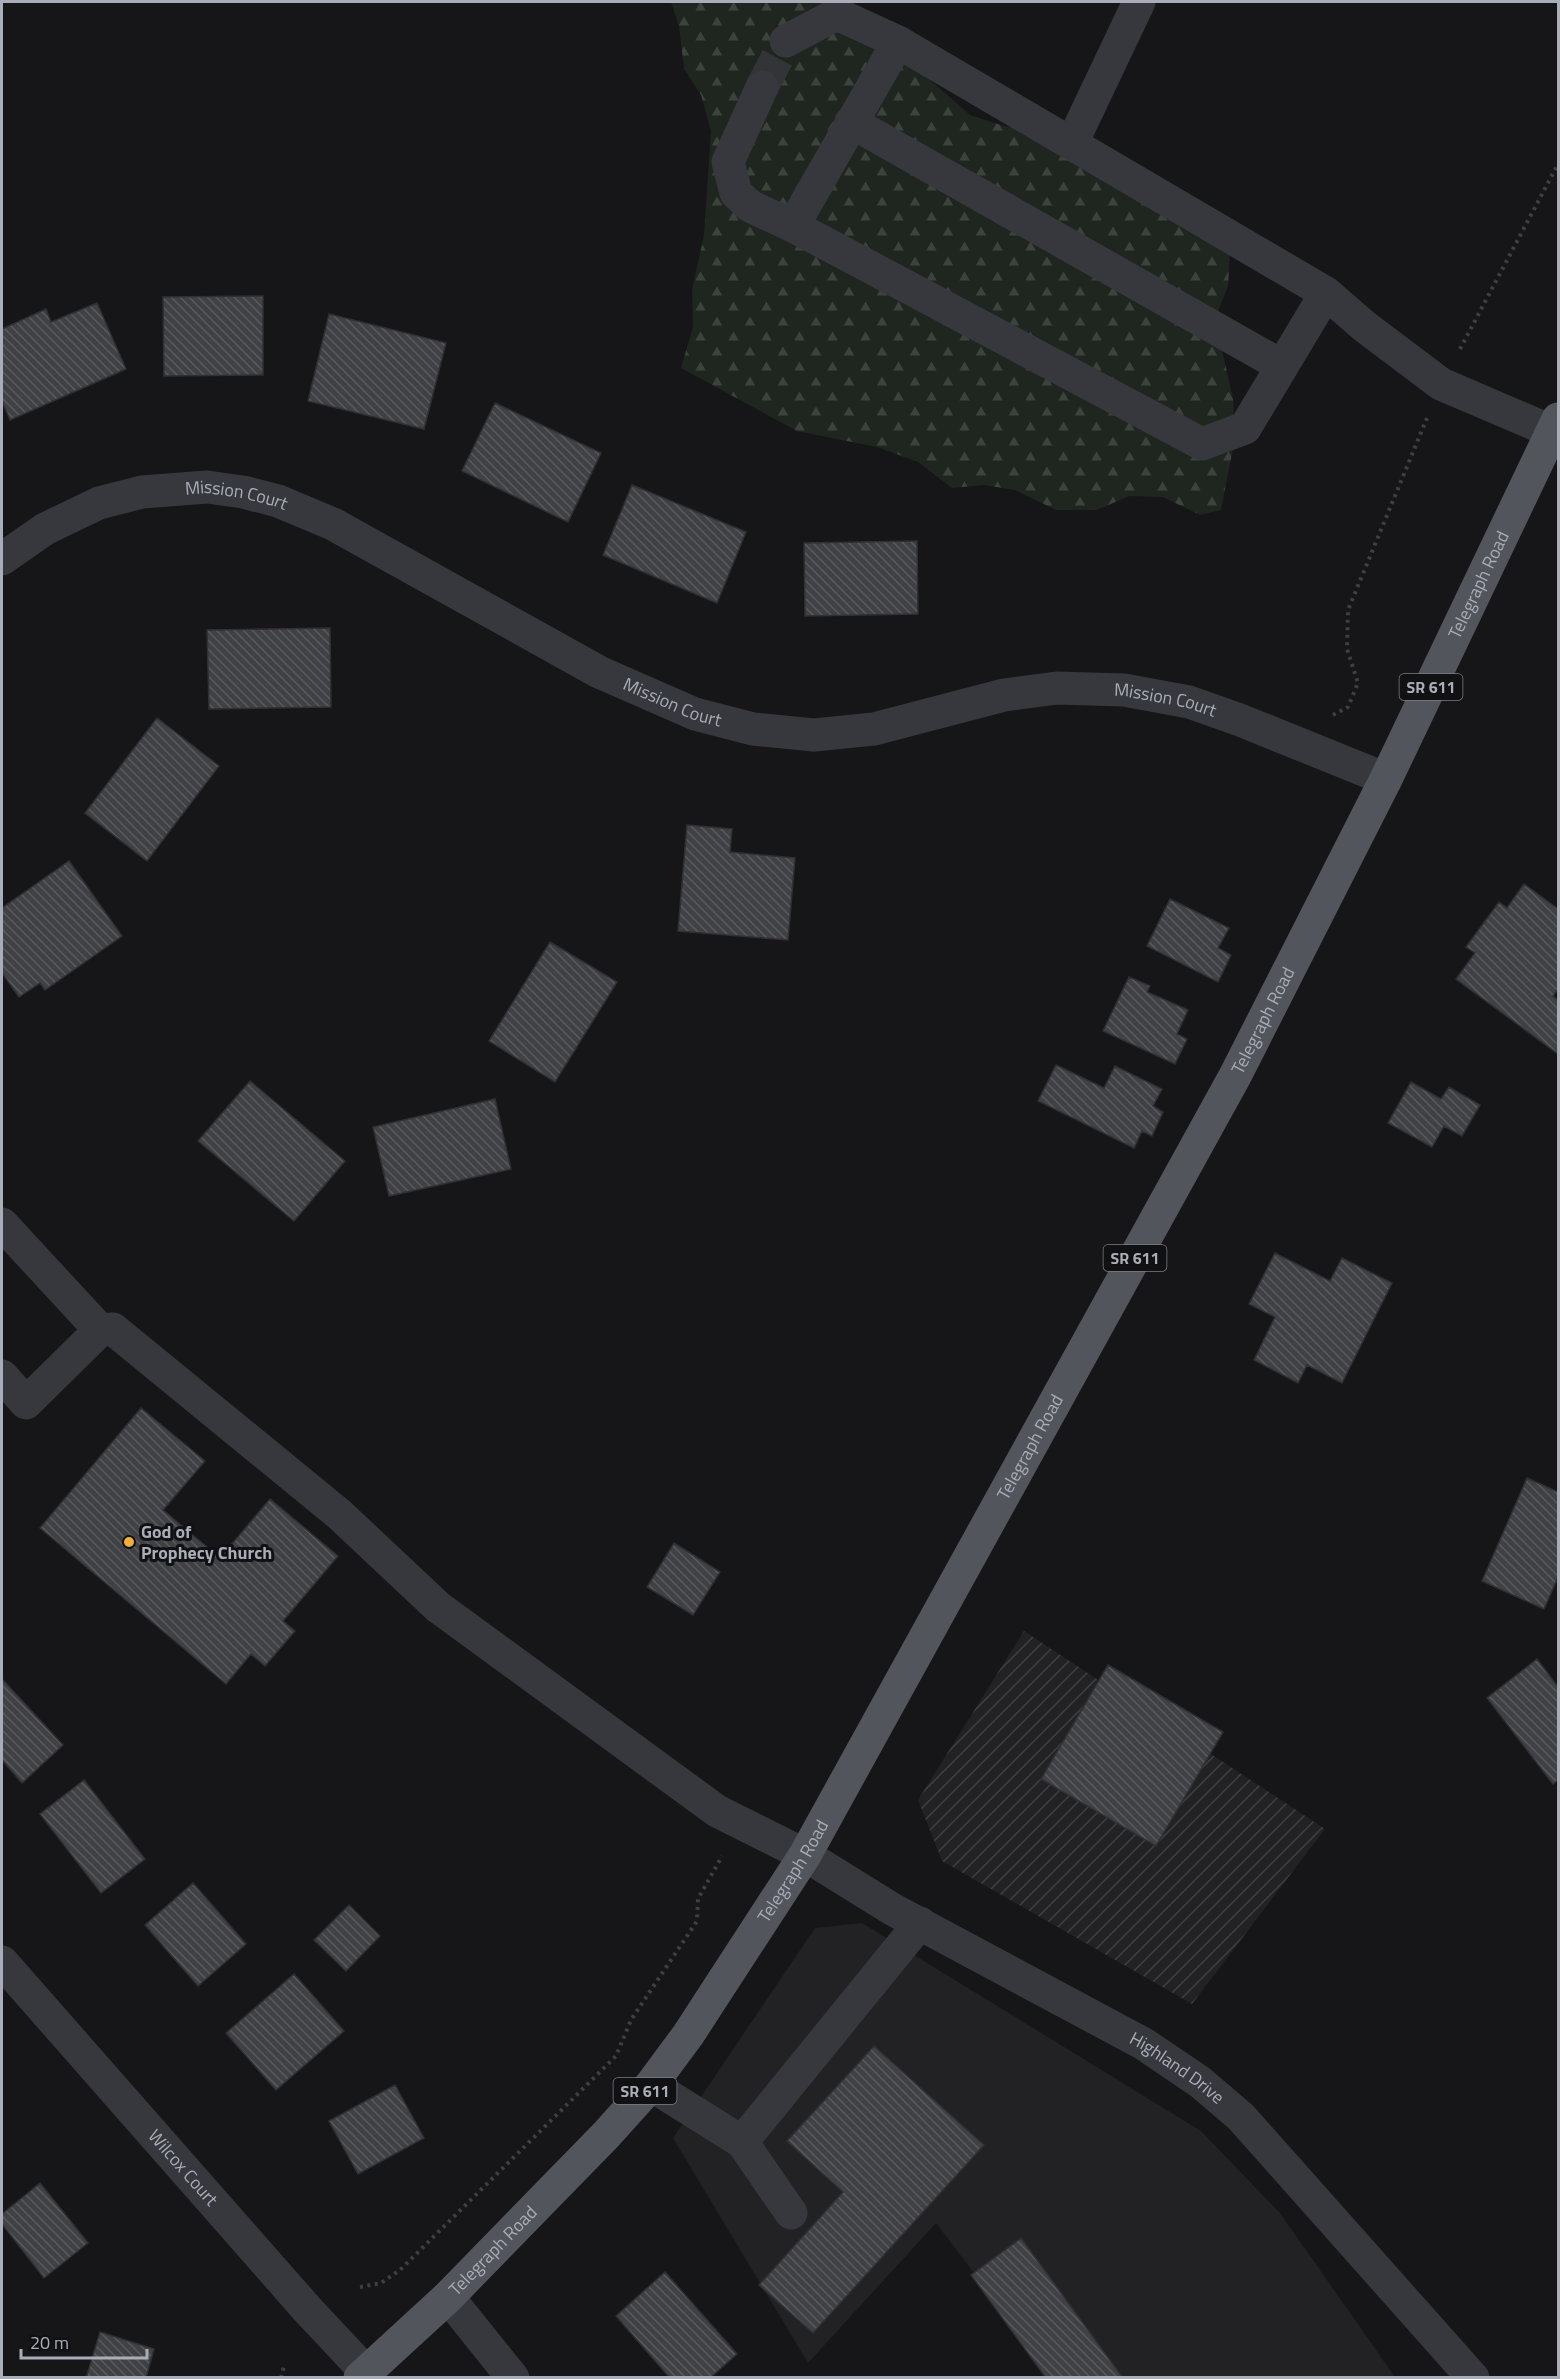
<svg xmlns="http://www.w3.org/2000/svg" width="1560" height="2379" font-family="'Titillium Web',sans-serif">
<defs>
<pattern id="industrial-furrows" width="10" height="10" patternUnits="userSpaceOnUse" patternTransform="scale(1.5)"><rect width="10" height="10" fill="#222225"/><path d="M-1 1l2-2M0 10L10 0M9 11l2-2" fill="none" stroke="#3f3f43"/></pattern>
<pattern id="forest-firs" width="22" height="20" patternUnits="userSpaceOnUse" patternTransform="scale(1.5)"><rect width="22" height="20" fill="#1e261f"/><path d="M5 1l3.5 6h-7zM16 11l3.5 6h-7z" fill="#3c433d"/></pattern>
<pattern id="building-back-hatch" width="6" height="6" patternUnits="userSpaceOnUse" patternTransform="scale(1.5)"><rect width="6" height="6" fill="#404145"/><path d="M-1 5l2 2M0 0l6 6M5-1l2 2" fill="none" stroke="#595a5e"/></pattern>
</defs>
<rect width="100%" height="100%" fill="#161618"/>
<path fill="#222225" d="M862 1923 1201 2131 1280 2213 1395 2377H1053L936 2223 808 2363 673 2138 815 1928Z"/>
<path fill="url(#industrial-furrows)" d="M1024 1631 1325 1829 1192 2004 942 1861 918 1800Z"/>
<path fill="url(#forest-firs)" d="M671 2H841L970 115 1004 126 1039 133 1230 251 1228 286 1215 319 1233 399 1235 438 1221 510 1200 515 1163 497 1129 496 1097 510H1056L1015 490 984 485 952 488 918 462 877 447 797 431 681 368 693 327 692 290 704 235 711 131 701 95 684 69 679 26Z"/>
<path fill="url(#building-back-hatch)" stroke="#303034" stroke-width="1.5" d="M263 296V375L164 376 163 297Z
M97 303 126 369 10 420 2 401V329L46 309 51 322Z
M329 314 446 343 424 429 308 401Z
M495 403 601 453 568 522 462 471Z
M632 485 746 532 717 603 603 555Z
M917 541 918 614 805 616 804 543Z
M330 628 331 707 209 709 207 630Z
M157 718 219 766 147 861 85 813Z
M687 825 732 829 730 852 795 858 788 940 678 931Z
M69 861 122 936 45 990 40 983 19 997 2 973V908Z
M1524 884 1558 909V989L1553 996 1558 1000V1054L1456 979 1475 953 1466 947 1499 902 1507 908Z
M1170 899 1229 928 1218 948 1231 955 1218 982 1147 946Z
M550 942 617 982 555 1082 489 1041Z
M1129 977 1150 986 1147 992 1188 1010 1177 1034 1187 1039 1175 1064 1103 1031Z
M1056 1065 1104 1088 1115 1066 1162 1089 1153 1106 1163 1112 1152 1136 1142 1131 1134 1148 1038 1101Z
M250 1081 345 1161 294 1221 198 1141Z
M1411 1082 1441 1099 1449 1087 1480 1105 1462 1136 1444 1126 1432 1147 1388 1123Z
M495 1099 511 1169 389 1196 373 1127Z
M1275 1253 1330 1281 1342 1258 1392 1283 1342 1383 1307 1365 1298 1383 1254 1360 1275 1317 1249 1304Z
M141 1408 205 1461 163 1510 220 1558 270 1499 338 1556 283 1621 295 1631 265 1666 251 1654 226 1684 40 1528Z
M1527 1478 1558 1492V1577L1544 1609 1482 1581Z
M674 1543 720 1572 693 1615 647 1587Z
M1537 1659 1558 1687V1780L1553 1784 1487 1698Z
M1108 1665 1223 1732 1156 1846 1041 1779Z
M2 1679 63 1745 22 1783 2 1760Z
M84 1780 145 1859 101 1893 40 1814Z
M193 1883 246 1944 198 1986 145 1925Z
M349 1905 380 1936 346 1971 314 1940Z
M294 1974 344 2031 276 2090 226 2033Z
M874 2046 984 2145 813 2333 759 2285 843 2192 787 2141Z
M395 2085 424 2138 358 2174 329 2121Z
M40 2183 88 2243 44 2278 2 2224V2214Z
M1021 2238 1123 2378H1046L971 2275Z
M665 2272 737 2354 710 2378H670L616 2316Z
M100 2332 154 2349 146 2378H86Z"/>
<g fill="none" stroke-linecap="round" stroke-linejoin="round">
<path stroke="#333438" stroke-width="33" stroke-dasharray="33 16" stroke-linecap="butt" d="M762 87 786 41"/>
<path stroke="#3d3f44" stroke-width="4" stroke-dasharray="3 4.5" stroke-linecap="butt" d="M1460 349 1558 164
M1333 715 1348 707 1358 683 1347 649 1348 610 1427 418
M360 2287 381 2283 400 2270 616 2056 631 2020 697 1921 698 1899 722 1856
M281 2378 284 2366"/>
<g stroke="#37383d" stroke-width="33">
<path d="M786 41 837 14 898 42"/>
<path d="M762 87 728 162 736 193 750 206 793 226"/>
<path d="M851 122 1282 366"/>
<path d="M1072 143 1139 2"/>
<path d="M1326 293 898 42 793 226 1202 444 1245 428 1326 293 1364 326 1441 384 1558 434"/>
<path id="s1" d="M2 559 45 529 99 503 142 492 207 487 243 492 278 501 333 524 599 672 695 714 753 729 814 735 874 729 1004 695 1057 688 1124 690 1189 702 1240 720 1386 779"/>
<path d="M2 1224 100 1330"/>
<path id="s2" d="M2 1376 26 1403 100 1330 113 1329 339 1514 438 1607 717 1811 805 1855 892 1909 1144 2044 1200 2082 1241 2117 1473 2378"/>
<path id="s3" d="M2 1962 307 2309 366 2372"/>
<path d="M651 2085 742 2142"/>
<path d="M791 2213 742 2142 920 1923"/>
<path d="M448 2297 513 2378"/>
</g>
<path stroke="#53555c" stroke-width="33" id="s4" d="M360 2378 448 2297 606 2135 651 2085 688 2035 805 1855 1235 1076 1386 779 1558 419"/>
</g>
<circle fill="#f2b134" stroke="#111113" stroke-width="2" cx="129" cy="1542" r="6"/>
<g text-anchor="middle" stroke-width="6" stroke-linejoin="round" paint-order="stroke">
<g fill="#111113" stroke="#7b7e86" stroke-width="1.5">
<rect x="1399.5" y="674" width="63" height="26" rx="4.5"/>
<rect x="1103.5" y="1245" width="63" height="26" rx="4.5"/>
<rect x="613.5" y="2078" width="63" height="26" rx="4.5"/>
</g>
<g font-size="16" font-weight="bold" fill="#a8adb8">
<text x="1431" y="693">SR 611</text>
<text x="1135" y="1264">SR 611</text>
<text x="645" y="2097">SR 611</text>
</g>
<g font-size="18" fill="#a8adb8" stroke="#111113">
<text dy="6" stroke="none"><textPath href="#s1" startOffset="252">Mission Court</textPath></text>
<text dy="6" stroke="none"><textPath href="#s4" startOffset="2128">Telegraph Road</textPath></text>
<text dy="6" stroke="none"><textPath href="#s1" startOffset="738">Mission Court</textPath></text>
<text dy="6" stroke="none"><textPath href="#s1" startOffset="1242">Mission Court</textPath></text>
<text dy="6" stroke="none"><textPath href="#s4" startOffset="1642">Telegraph Road</textPath></text>
<text dy="6" stroke="none"><textPath href="#s4" startOffset="1156">Telegraph Road</textPath></text>
<text dy="6" stroke="none"><textPath href="#s4" startOffset="670">Telegraph Road</textPath></text>
<text dy="6" stroke="none"><textPath href="#s2" startOffset="1454">Highland Drive</textPath></text>
<text dy="6" stroke="none"><textPath href="#s3" startOffset="274">Wilcox Court</textPath></text>
<text dy="6" stroke="none"><textPath href="#s4" startOffset="184">Telegraph Road</textPath></text>
</g>
<g font-size="18" font-weight="bold" fill="#a8adb8" stroke="#111113" text-anchor="start">
<text x="141" y="1538">God of<tspan x="141" dy="21">Prophecy Church</tspan></text>
</g>
</g>
<rect width="1560" height="2379" fill="none" stroke="#a8adb8" stroke-width="6"/>
<path d="M21 2349v9h126v-9" fill="none" stroke="#a8adb8" stroke-width="3"/>
<text x="30" y="2349" font-size="18" fill="#a8adb8" stroke="#111113" stroke-width="4.5" paint-order="stroke">20 m</text>
</svg>
